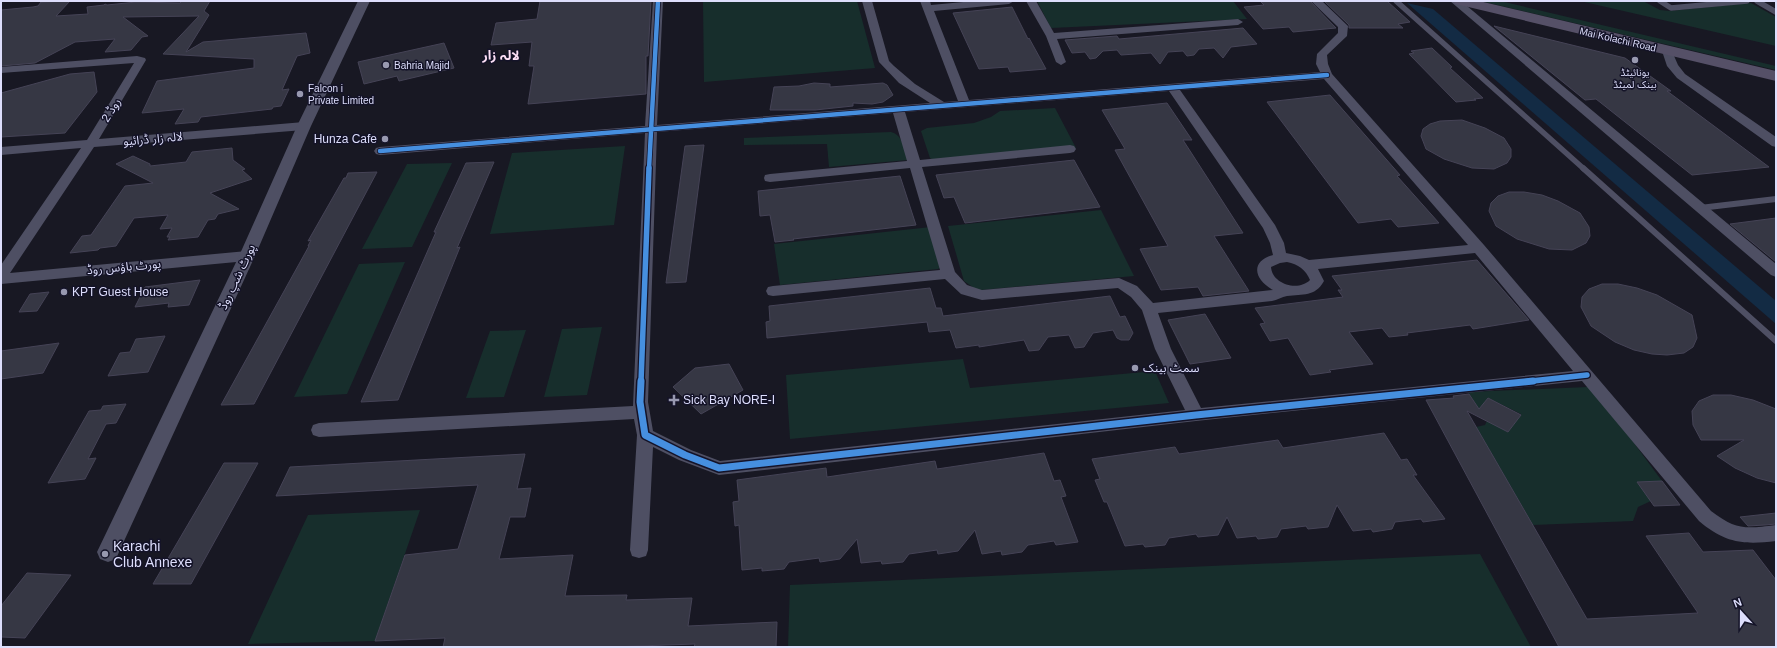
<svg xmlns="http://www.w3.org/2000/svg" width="1777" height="648" font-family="Arial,'Noto Sans Arabic',sans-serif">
<rect width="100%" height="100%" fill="#181823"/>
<path fill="#172e2c" d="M703 1H857L875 68 704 82Z
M1037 1H1233L1247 19 1051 28Z
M1480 1H1500L1776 66V70Z
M1580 1H1643L1660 10 1670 11 1751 3 1776 17V46Z
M1055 108 1076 148 933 160 930 158 921 131 927 128 974 123 991 117 1000 111Z
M891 132C903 135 904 149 908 160L829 167 827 144 744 145V138Z
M625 146 614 225 490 234 512 153Z
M452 163 412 247 362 249 407 164Z
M1101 210 1134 276 981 290 974 288 964 281 948 226Z
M931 227 941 267 938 269 780 285 774 244Z
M405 262 347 394 294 397 359 264Z
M602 327 587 395 544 397 562 329Z
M526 330 504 397 466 398 490 331Z
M963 359 970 388 1155 371 1169 403 790 439 786 375Z
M1588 387 1597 393 1662 481 1637 482 1651 501 1638 507 1633 521 1533 525 1476 427 1485 425 1487 421 1508 432 1521 414 1488 398 1479 409 1468 392Z
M420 510 375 641 248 644 308 515Z
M1480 554 1531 647H788L790 585Z"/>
<path fill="#132b44" d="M1407 3 1433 9 1776 301V324Z"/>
<path fill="#363744" stroke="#454356" d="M70 1 56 16 88 14 87 7 104 5 105 4 107 5 136 2 180 3 182 1H210L204 11 209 15 186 52 203 42 306 33 310 53 297 56 282 90 289 89 281 106 273 107 272 109 201 117 198 122 175 124 184 109 142 113 157 81 254 68V59L163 54 199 16 123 17 148 36 142 37 131 50 105 52 115 39 75 42 35 63 1 66V10L33 7 38 6 41 2Z
M540 1H651L648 56H646V94L528 104 534 66H529L532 42 491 45 496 23 537 19Z
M1260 1H1310L1336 28 1293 32 1289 27 1263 29 1244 7 1264 5Z
M1324 1H1387L1410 22 1398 24 1403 28H1349V25Z
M1012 7 1028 39 1029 38 1046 69 1010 72 1008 67 979 69 953 13Z
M1494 26 1625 58 1671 91H1667L1769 167 1692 175 1596 99 1585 100Z
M1243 28 1257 44 1231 47 1223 58 1214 48 1199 49 1194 55 1187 56 1183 51 1168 52 1160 64 1151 53 1121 55 1117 50 1103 51 1096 58 1090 59 1085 52 1072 53 1065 40 1117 36 1119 39Z
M444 43 454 68 399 81 397 76 364 84 358 62Z
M1432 48 1452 67 1450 68 1483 98 1474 99 1476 100 1456 102 1409 54 1414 53 1411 51Z
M94 72 97 92 65 133 1 137V93L70 74Z
M814 83 830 84V87L883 83 887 85 893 95 883 102 872 104 853 103V106L815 110H770L774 87 799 86Z
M1330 95 1400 175 1397 176 1439 223 1398 227 1391 219 1358 223 1267 102Z
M1167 103 1192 140H1183L1243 233 1214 236 1249 291 1203 296 1198 287 1161 290 1140 249 1168 246 1115 150 1125 149 1102 110Z
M1462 120 1485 128 1504 138 1511 149V157L1507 163 1494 169 1472 168 1444 159 1426 149 1421 136 1423 129 1430 124 1440 121Z
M704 145 686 282 666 283 685 146Z
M232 148 233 160 245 169 242 170 252 179 210 193 239 209 218 214 215 219 208 220 198 237 168 240 170 237H167L172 228 160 229 168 215 134 218 116 246 100 248 98 250 70 253 82 236 91 235 125 186 153 183 116 164 133 156 150 164V166L186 162 192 152Z
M1074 160 1100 207 965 223 954 197 944 198 936 175Z
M494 162 457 248 460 247 398 400 361 402 436 232H434L466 163Z
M377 172 254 404 221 405 309 246H308L311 240 308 241 344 178H346L348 173Z
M900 176 916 225 793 239 794 240 775 242 770 215 760 216 758 191Z
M1509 192H1524L1542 195 1558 201 1580 213 1589 227 1590 236 1586 243 1572 250 1549 249 1517 239 1496 226 1489 211 1491 203 1498 196Z
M1776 218V262L1730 224Z
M1477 260 1529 320 1473 329 1470 325 1407 333 1408 335 1389 337 1382 328 1349 332 1373 364 1329 370 1331 372 1310 375 1288 338 1270 341 1260 324 1265 323 1255 308 1343 297 1338 290H1342L1332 276Z
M200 280 189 305 168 307 169 303 135 307 145 287Z
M1602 284H1618L1637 288 1657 295 1692 315 1697 338 1693 347 1684 353 1667 355 1652 354 1634 350 1615 342 1591 326 1581 307 1582 297 1589 289Z
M930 288 936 308H941L943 316 1110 296 1120 317 1125 316 1133 333 1129 340H1121L1117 338 1113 330 1093 333 1084 347 1075 348 1069 335 1048 337 1039 350 1029 351 1024 340 979 347V345L956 348 950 330 929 332 927 322 767 338 766 322 770 321 769 306Z
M49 292 37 311 19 312 30 294Z
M1205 314 1231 358 1190 364 1168 320Z
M165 336 148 372 108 376 120 353 130 352 136 339Z
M59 343 43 373 1 379V351Z
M729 364 743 390 701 414 673 387 695 368Z
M1469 394 1479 409 1488 398 1521 415 1508 432 1467 411 1587 619 1698 613 1646 536 1689 533 1703 552 1753 550 1776 580V647H1559L1426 400 1454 398 1453 396Z
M1713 395H1731L1753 400 1776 409V483L1757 478 1735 468 1717 456 1744 440H1701L1693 425 1692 411 1699 401Z
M126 404 116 423 106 424 88 459 96 458 85 479 48 483 89 411 101 410 103 406Z
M1384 433 1401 460 1407 459 1417 475H1413L1445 519 1423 522 1421 519 1395 522 1392 529 1373 532 1371 529 1353 531 1337 505 1328 527 1308 529 1306 526 1281 529 1277 537 1258 539 1256 536 1237 538 1227 517 1218 535 1198 537 1196 534 1169 538 1165 545 1145 547 1143 544 1125 546 1107 502H1104L1095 480 1100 479 1092 459 1175 447 1179 454 1278 440 1283 448Z
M1044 453 1054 481 1060 480 1066 496 1061 497 1078 542 1056 545 1054 541 1028 545 1022 552 1002 555 1001 551 982 554 975 530 958 551 938 554 937 550 909 554 903 562 882 564 881 561 861 563 857 539 840 559 820 562 819 558 789 562 784 569 762 571V568L742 570 739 525 735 526 733 502 739 501 737 480 826 468 827 477 935 461 937 469Z
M525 454 517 489 531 488 525 517H510L499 559 573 555 565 596 627 595 626 600 692 598 688 626 777 622 776 647H694L695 644 610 647H443L445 638 375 641 405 555 458 549 478 485 276 496 290 467Z
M224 463H258L191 584H153Z
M1662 481 1680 505 1654 506 1637 482Z
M1776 513V524L1765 525 1748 526 1740 517Z
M27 573 71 575 25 638 1 637V606Z"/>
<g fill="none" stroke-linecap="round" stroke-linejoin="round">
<path stroke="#4e4f63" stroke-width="5.5" d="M1396 1 1584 169
M1660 1 1671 8 1747 1
M1757 1 1776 12"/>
<path stroke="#4e4f63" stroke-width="6" d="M1583 168 1776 341
M1700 208 1776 199"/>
<path fill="#4e4f63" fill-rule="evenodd" d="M653 1H663L657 125 930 103 899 83 879 62 862 1H872L889 61 894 66 915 84 944 102 958 101 920 1H930L931 5 974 1H1014L1009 4 934 11 969 100 1320 72 1316 64 1317 54 1338 33V27L1311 1H1322L1348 26 1347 36 1327 55 1328 64 1332 74 1484 245 1711 511C1736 530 1745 529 1776 525V541C1743 545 1725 543 1699 521L1582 381 1196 421 719 475 679 460 653 447 648 550 646 556 639 558 632 556 630 550 637 435 634 419 319 437 313 435 311 430 313 425 319 423 633 406 645 133 380 155 376 154 374 151 376 148 380 147 645 126ZM1324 79 1468 245 1309 260 1300 256 1286 253 1284 243 1275 225 1180 90ZM1169 91 1263 228 1270 243 1273 255C1249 262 1255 280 1273 290L1153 303 1137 286 1119 278 982 290 967 285 955 272 922 167 1070 153 1074 152 1076 149 1074 146 1070 145 920 160 905 112ZM893 113 907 161 770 174 765 175 764 178 765 181 770 182 910 168 940 270 773 286 768 287 766 291 768 295 773 296 945 279 961 294 982 300 1118 288 1131 297 1142 310 1155 349 1185 410 720 461 691 450 653 431 648 402 657 132ZM1475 253 1573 371 1201 408 1171 349 1158 313 1272 301C1277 300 1282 297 1287 296 1303 294 1315 297 1324 281L1318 269ZM1287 262C1298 264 1306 270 1310 280 1298 292 1272 284 1271 267L1280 263Z
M1026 1H1036L1054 33 1238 19 1243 22 1238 25 1057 39 1066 62 1061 65 1056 62 1046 36Z
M1450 1H1461L1776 264V277L1771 275Z
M1667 48 1671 49 1678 65 1685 74 1776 137V147L1772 146 1677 78 1667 66 1662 51Z
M137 56 145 58 146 60 99 139 304 122 308 123 310 126 308 129 304 130 94 147 10 273 247 251 252 253 254 256 252 259 247 261 1 284V265L81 148 1 155V147L87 140 134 63 1 73V67Z"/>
<path fill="#4e4f63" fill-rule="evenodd" d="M358 1H370L311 126 255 256 119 552 116 559 108 562 100 559 97 552 239 256 297 126Z"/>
<path fill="#555067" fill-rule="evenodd" d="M1453 1H1479L1776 71V81L1460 5 1455 4Z"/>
<defs>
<path id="cycleway-far2" d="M380 151 1327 75
M649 169 658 1"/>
<path id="cycleway-far1" d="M641 382 649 168
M1523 382 1587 375"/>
<path id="cycleway" d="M641 381 640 402 645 435 685 455 719 468 1196 415 1533 381"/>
</defs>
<use href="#cycleway-far2" stroke="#141328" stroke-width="6"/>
<use href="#cycleway-far1" stroke="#141328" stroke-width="8"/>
<use href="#cycleway" stroke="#141328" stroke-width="10"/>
<use href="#cycleway-far2" stroke="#468fdf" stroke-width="4.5"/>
<use href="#cycleway-far1" stroke="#468fdf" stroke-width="5.5"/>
<use href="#cycleway" stroke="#468fdf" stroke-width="7"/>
</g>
<g fill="#9899b0" stroke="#141328" stroke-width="1.5">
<circle cx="1635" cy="60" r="4"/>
<circle cx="386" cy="65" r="4"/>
<circle cx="300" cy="94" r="4"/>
<circle cx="385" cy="139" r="4"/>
<circle cx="64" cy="292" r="4"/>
<circle cx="1135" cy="368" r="4"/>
<path d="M672 394h4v4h4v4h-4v4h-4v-4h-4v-4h4z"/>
<circle cx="105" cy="554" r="4"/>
</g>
<g text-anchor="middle" stroke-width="3" stroke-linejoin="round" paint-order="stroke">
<g font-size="10" fill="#dddefc" stroke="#141328">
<text transform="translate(1618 39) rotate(13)" y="4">Mai Kolachi Road</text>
</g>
<g font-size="10" fill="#dddefc" stroke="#141328" text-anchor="start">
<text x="394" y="69">Bahria Majid</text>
<text x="1635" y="76" text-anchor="middle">یونائیٹڈ<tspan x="1635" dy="12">بینک لمیٹڈ</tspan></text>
<text x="308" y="92">Falcon i<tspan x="308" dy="12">Private Limited</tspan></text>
</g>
<g font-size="12" fill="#dddefc" stroke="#141328">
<text transform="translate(111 110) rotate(-58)" y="4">روڈ 2</text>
<text transform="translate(153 139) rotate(-5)" y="4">لالہ زار ڈرائیو</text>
<text transform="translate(124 267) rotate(-5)" y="4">پورٹ ہاؤس روڈ</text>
<text transform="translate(237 277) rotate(-65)" y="4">پورٹ شپ روڈ</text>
</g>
<g font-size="12" fill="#dddefc" stroke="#141328" text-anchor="start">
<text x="377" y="143" text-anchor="end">Hunza Cafe</text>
<text x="72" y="296">KPT Guest House</text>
<text x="1143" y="372">سمٹ بینک</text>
<text x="683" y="404">Sick Bay NORE-I</text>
</g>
<g font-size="13" font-weight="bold" fill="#fcdff5" stroke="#141328">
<text x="501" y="60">لالہ زار</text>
</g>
<g font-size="14" fill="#dddefc" stroke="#141328" text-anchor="start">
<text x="113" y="551">Karachi<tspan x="113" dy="16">Club Annexe</tspan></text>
</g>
</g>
<rect width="1777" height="648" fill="none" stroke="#dddefc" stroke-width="4"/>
<g transform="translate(1741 612) rotate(339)" stroke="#141328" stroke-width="3" paint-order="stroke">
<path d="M0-3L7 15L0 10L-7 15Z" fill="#dddefc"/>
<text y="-6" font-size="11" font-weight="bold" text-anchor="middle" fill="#dddefc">N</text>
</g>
</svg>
